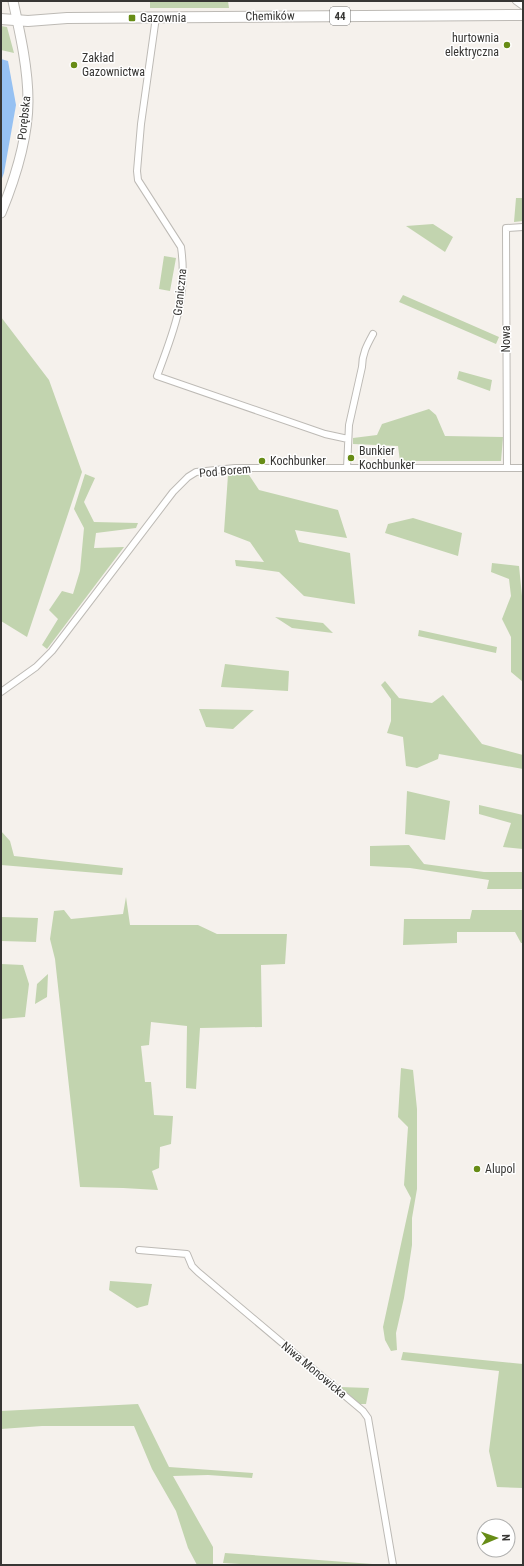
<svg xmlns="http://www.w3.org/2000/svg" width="524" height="1566" font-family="'Roboto Condensed',sans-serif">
<rect width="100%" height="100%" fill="#f5f1ec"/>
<path fill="#c2d4af" d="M150 1H228L229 8H150Z
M1 26 7 27 14 53 1 50Z
M516 198H523V221L514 222Z
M433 224 453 237 445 252 406 226Z
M164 256 176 258 170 291 159 289Z
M403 295 499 337 496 344 399 302Z
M1 317 49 380 82 472 27 637 1 621Z
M459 371 492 380 490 391 457 379Z
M429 409 436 415 445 436 503 437 501 461H400L398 446 353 444V438L377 435 382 424Z
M85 474 95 478 84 502 94 522 138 523 136 528 96 533 94 548 124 547 47 649 42 645 58 619 49 610 62 591 73 594 80 571 84 528 74 509Z
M228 475H249L259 490 338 510 347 538 295 530 299 542 350 553 355 604 304 596 279 572 236 566 235 560 264 562 250 542 224 532Z
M413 518 462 533 458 556 385 533 388 524Z
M492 563 519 566 523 606V682L511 672V637L502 619 511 596 509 579 491 572Z
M275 617 323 623 333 633 292 628Z
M419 630 497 647 496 653 418 636Z
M225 664 289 671 288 691 221 687Z
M385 681 399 698 432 703 443 695 482 744 523 755V769L439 754 438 759 417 768 406 766 403 737 387 733 391 721V699L381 685Z
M199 709 254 710 233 729 206 727Z
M407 791 450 801 445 840 405 834Z
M479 805 523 815V849L503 847 511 823 479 814Z
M1 831 10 841 14 856 123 868 122 875 1 865Z
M409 845 424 864 484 872H523V889H487L489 880 410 868 370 866V846Z
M126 897 130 925H198L217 934H287L285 964 261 965 262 1027 200 1028 196 1089 186 1088 187 1026 151 1022 149 1045 141 1046 145 1082H151L154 1115 173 1116 171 1144 160 1147 159 1168 152 1171 158 1190 123 1188 80 1187 55 959 50 939 54 911 64 910 71 919 123 914Z
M472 910H523V943H521L515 932H457V943L403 945 404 919H470Z
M1 917 38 918 36 942 1 941Z
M1 964 23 965 29 984 25 1017 1 1019Z
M48 974 47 997 35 1004 37 984Z
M401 1068 413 1070 417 1109V1189L412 1218V1245L404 1298 396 1333 397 1350 391 1351 385 1340 383 1327 411 1198 404 1185 408 1127 398 1117Z
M110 1281 152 1284 148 1305 137 1308 109 1290Z
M403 1352 523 1364V1488L497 1487 489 1451 499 1371 401 1360Z
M340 1387 369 1388 366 1404H360Z
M138 1404 169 1467 253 1473 252 1478 208 1475 173 1476 213 1547V1565H197L188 1548 176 1511 152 1469 134 1426H42L1 1429V1411Z
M225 1553 386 1565H257L223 1563Z"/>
<path fill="#96c1f2" d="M1 59 8 61 16 105 4 173 1 181Z"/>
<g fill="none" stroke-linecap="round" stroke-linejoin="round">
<defs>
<path id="street" d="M516 1 523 6
M156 17 141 124 137 171 138 180 181 247C188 296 174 331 157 376L325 434 348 439
M347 468 349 425 362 367C362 354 367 345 373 334
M507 468 506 228 523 227
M1 692 36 667 52 651 173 492 188 477 196 472 235 468H523
M139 1250 187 1254 192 1266 198 1272 363 1411 368 1418 393 1565"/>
<path id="secondary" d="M1 213C15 179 28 138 28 101 28 68 20 33 13 1"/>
<path id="primary" d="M1 19 28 21 67 18 523 15"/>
</defs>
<use href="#street" stroke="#bdbab5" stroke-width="8"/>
<use href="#secondary" stroke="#bdbab5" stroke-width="11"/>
<use href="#primary" stroke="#bdbab5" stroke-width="12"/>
<use href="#street" stroke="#fff" stroke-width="6"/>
<use href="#secondary" stroke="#fff" stroke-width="9"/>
<use href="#primary" stroke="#fff" stroke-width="10"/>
</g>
<g fill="#678c16" stroke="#fff" stroke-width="1.5">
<rect x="128" y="14" width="8" height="8" rx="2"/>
<circle cx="507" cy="45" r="4"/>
<circle cx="74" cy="65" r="4"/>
<circle cx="351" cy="458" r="4"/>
<circle cx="262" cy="461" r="4"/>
<circle cx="477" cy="1169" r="4"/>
</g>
<g text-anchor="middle" stroke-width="3" stroke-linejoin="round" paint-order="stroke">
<rect fill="#fff" stroke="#737271" stroke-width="1" x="330" y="7" width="20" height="18" rx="3"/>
<g font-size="11" font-weight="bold" fill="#373634">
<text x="340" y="20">44</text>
</g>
<g font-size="12" fill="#373634" stroke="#fff">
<text transform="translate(270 16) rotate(-1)" y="4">Chemików</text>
<text transform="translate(24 118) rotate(-84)" y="4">Porębska</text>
<text transform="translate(180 292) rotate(-84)" y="4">Graniczna</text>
<text transform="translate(506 339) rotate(-90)" y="4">Nowa</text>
<text transform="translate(225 471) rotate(-5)" y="4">Pod Borem</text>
<text transform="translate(314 1370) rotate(40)" y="4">Niwa Monowicka</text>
</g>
<g font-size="12" fill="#373634" stroke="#fff" text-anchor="start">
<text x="140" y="22">Gazownia</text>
<text x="499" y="42" text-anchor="end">hurtownia<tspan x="499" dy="14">elektryczna</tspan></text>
<text x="82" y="62">Zakład<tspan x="82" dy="14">Gazownictwa</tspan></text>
<text x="359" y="455">Bunkier<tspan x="359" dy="14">Kochbunker</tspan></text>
<text x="270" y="465">Kochbunker</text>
<text x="485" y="1173">Alupol</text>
</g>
</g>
<rect width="524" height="1566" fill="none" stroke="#373634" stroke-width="4"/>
<g transform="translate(496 1538) rotate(88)"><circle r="19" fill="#ffffff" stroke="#afafae"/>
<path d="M0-3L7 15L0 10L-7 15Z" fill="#678c16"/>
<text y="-6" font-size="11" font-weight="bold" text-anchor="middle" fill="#373634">N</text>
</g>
</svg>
